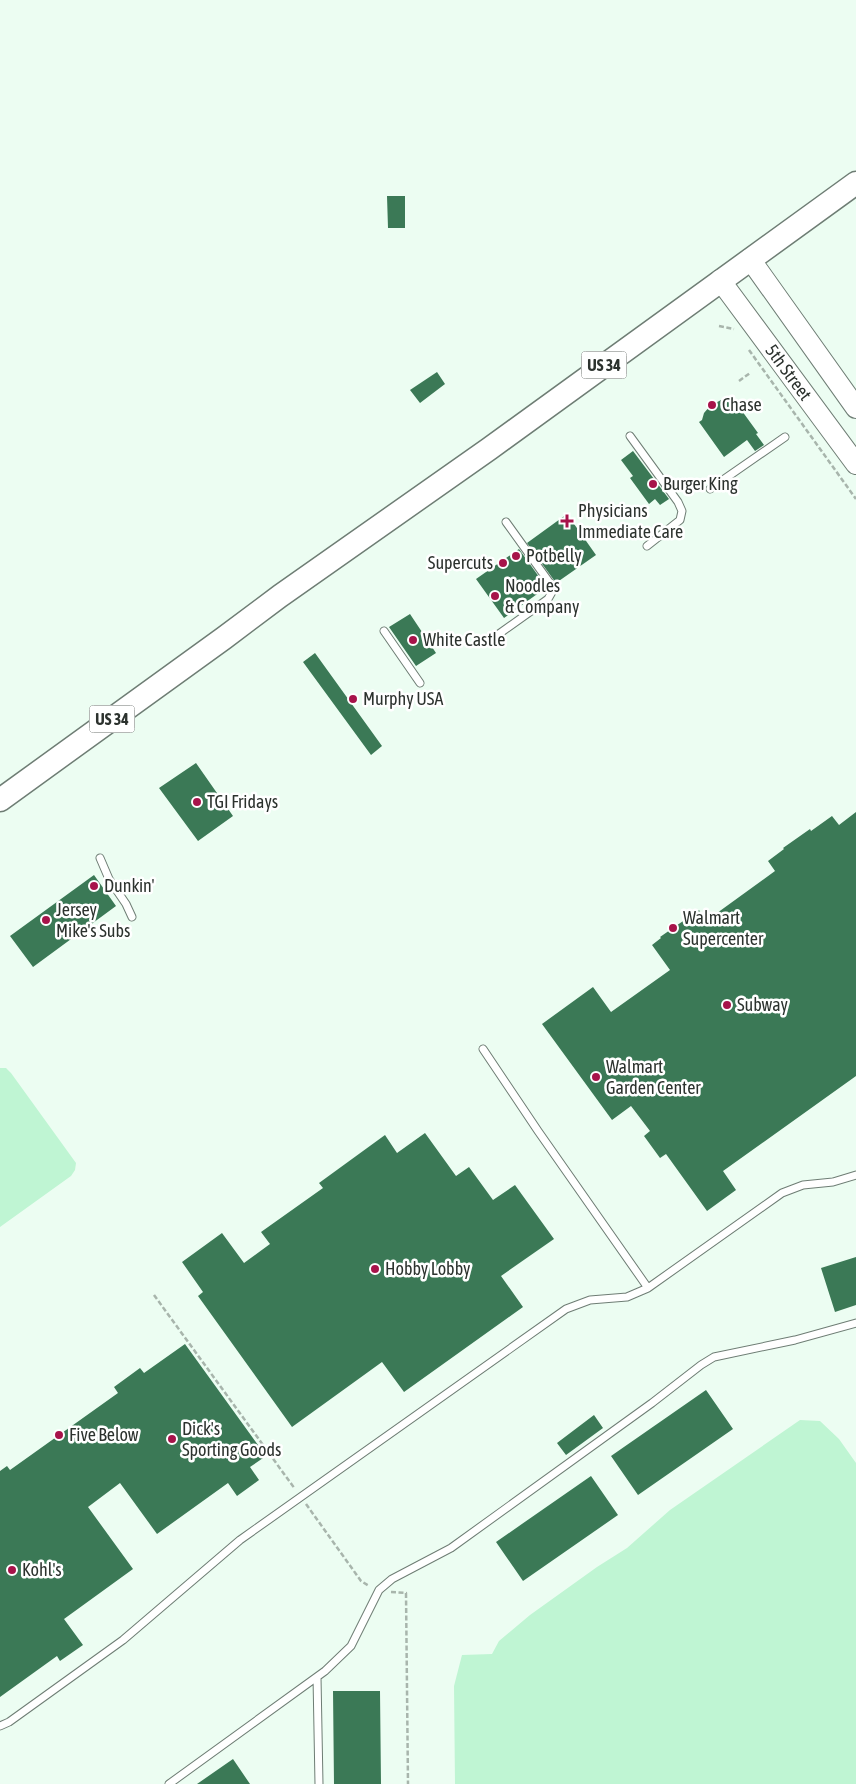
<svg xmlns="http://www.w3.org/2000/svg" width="856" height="1784" font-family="'Asap Condensed',sans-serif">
<rect width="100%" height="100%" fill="#ecfdf2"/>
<path fill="#bff5d3" d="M0 1068H6L11 1073 76 1163 75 1170 71 1176 0 1227Z
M800 1420 820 1421 839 1439 856 1463V1784H455L454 1686 462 1655 492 1654 499 1641 530 1615 597 1567 627 1548 670 1510Z"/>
<path fill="#3b7956" d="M387 196H405V228H388Z
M437 372 445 384 420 403 410 390Z
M721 400H734L758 433 756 434 764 445 755 451 747 440 724 457 699 422 702 420 704 413 710 406Z
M633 451 669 499 660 505 655 499 649 504 630 478 633 476 621 460Z
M567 514 596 555 556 583 527 543Z
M519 549 542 581 540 592 504 618 476 579Z
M410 614 436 653 416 666 389 627Z
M315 653 382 746 371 755 303 662Z
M196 763 233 816 198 841 159 788Z
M856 812V1076L723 1171 736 1190 707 1211 666 1154 660 1158 644 1136 650 1131 631 1106 612 1120 542 1024 593 987 611 1012 670 970 652 945 661 938 660 937 699 910 706 921 775 871 768 861 784 849 783 848 810 829 811 831 832 816 839 825Z
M94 875 116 906 33 967 10 936Z
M425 1133 456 1176 469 1167 493 1200 515 1185 554 1239 501 1276 523 1307 404 1392 382 1362 292 1427 198 1296 203 1292 182 1262 222 1233 244 1263 270 1244 261 1232 323 1188 319 1183 385 1135 397 1153Z
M856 1257V1305L835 1312 821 1268Z
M185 1344 266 1456 250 1467 259 1480 237 1496 228 1483 157 1534 120 1483 88 1507 133 1569 64 1619 83 1645 60 1661 57 1656 0 1697V1471L7 1466 10 1470 118 1393 114 1387 140 1368 144 1373Z
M706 1390 733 1429 638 1495 611 1456Z
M594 1415 603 1428 566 1455 557 1443Z
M591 1476 618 1515 523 1581 496 1542Z
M333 1691H380L381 1784H334Z
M233 1759 250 1784H197Z"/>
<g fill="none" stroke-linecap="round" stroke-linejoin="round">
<defs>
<path id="lane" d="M630 436 678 502 682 511 680 520 647 546
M710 489 785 437
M384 631 420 683
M496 636 548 599 552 592V586L506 522
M100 858 109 879 126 904 132 917
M483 1049 538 1131 648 1288
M317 1677 319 1784
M0 1726 9 1722 123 1640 240 1540 566 1309 590 1300 627 1297 648 1288 782 1193 803 1185 833 1182 856 1175
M169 1784 325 1671 351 1646 379 1590 392 1579 451 1548 652 1403 701 1365 714 1357 795 1340 856 1323"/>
<g id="secondary">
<path d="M750 259 856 408"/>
<path id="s1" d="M720 280 856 464"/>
</g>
<path id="primary" d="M0 800 224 638 280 596 489 449 856 183"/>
</defs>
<use href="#lane" stroke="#6e7d74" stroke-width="9"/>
<use href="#secondary" stroke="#6e7d74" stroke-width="22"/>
<use href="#primary" stroke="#6e7d74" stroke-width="25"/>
<path stroke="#a8b5ac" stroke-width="2.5" stroke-dasharray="5 2.5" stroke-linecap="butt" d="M719 326 734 329
M749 350 856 499
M739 381 750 373
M154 1295 295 1489
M306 1504 361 1581 369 1586
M391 1592 406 1593 408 1784"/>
<use href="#lane" stroke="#fff" stroke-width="7"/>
<use href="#secondary" stroke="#fff" stroke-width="20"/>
<use href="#primary" stroke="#fff" stroke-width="22"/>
</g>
<g fill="#a7134a" stroke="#fff" stroke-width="2">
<circle cx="712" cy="405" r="5"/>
<circle cx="653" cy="484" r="5"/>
<path d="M564.5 513.5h5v5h5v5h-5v5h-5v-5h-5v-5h5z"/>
<circle cx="516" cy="556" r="5"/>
<circle cx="503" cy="563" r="5"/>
<circle cx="495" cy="596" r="5"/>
<circle cx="413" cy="640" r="5"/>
<circle cx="353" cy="699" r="5"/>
<circle cx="197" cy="802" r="5"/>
<circle cx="94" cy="886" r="5"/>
<circle cx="46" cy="920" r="5"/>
<circle cx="673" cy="928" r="5"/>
<circle cx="727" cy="1005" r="5"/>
<circle cx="596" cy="1077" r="5"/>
<circle cx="375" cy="1269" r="5"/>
<circle cx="59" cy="1435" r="5"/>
<circle cx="172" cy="1439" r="5"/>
<circle cx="12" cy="1570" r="5"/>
</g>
<g text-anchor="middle" stroke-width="5" stroke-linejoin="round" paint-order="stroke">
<g fill="#fff" stroke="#6b706d" stroke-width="1">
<rect x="581.5" y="351.5" width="45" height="27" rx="4"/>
<rect x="89.5" y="705.5" width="45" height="27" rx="4"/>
</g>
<g font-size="16" font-weight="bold" fill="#2c322e">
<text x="604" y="371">US 34</text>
<text x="112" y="725">US 34</text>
</g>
<g font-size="18" fill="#2c322e" stroke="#fff">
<text dy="6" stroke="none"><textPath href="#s1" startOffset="115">5th Street</textPath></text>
</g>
<g font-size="18" fill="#2c322e" stroke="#fff" text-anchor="start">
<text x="722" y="411">Chase</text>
<text x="663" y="490">Burger King</text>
<text x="578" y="517">Physicians<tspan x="578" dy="21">Immediate Care</tspan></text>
<text x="526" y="562">Potbelly</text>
<text x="493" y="569" text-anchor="end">Supercuts</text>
<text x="505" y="592">Noodles<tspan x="505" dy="21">&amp; Company</tspan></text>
<text x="423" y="646">White Castle</text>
<text x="363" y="705">Murphy USA</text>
<text x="207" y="808">TGI Fridays</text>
<text x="104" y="892">Dunkin'</text>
<text x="56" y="916">Jersey<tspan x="56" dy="21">Mike's Subs</tspan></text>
<text x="683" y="924">Walmart<tspan x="683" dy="21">Supercenter</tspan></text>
<text x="737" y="1011">Subway</text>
<text x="606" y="1073">Walmart<tspan x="606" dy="21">Garden Center</tspan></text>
<text x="385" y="1275">Hobby Lobby</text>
<text x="182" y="1435">Dick's<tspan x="182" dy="21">Sporting Goods</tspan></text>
<text x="69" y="1441">Five Below</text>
<text x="22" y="1576">Kohl's</text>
</g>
</g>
</svg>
